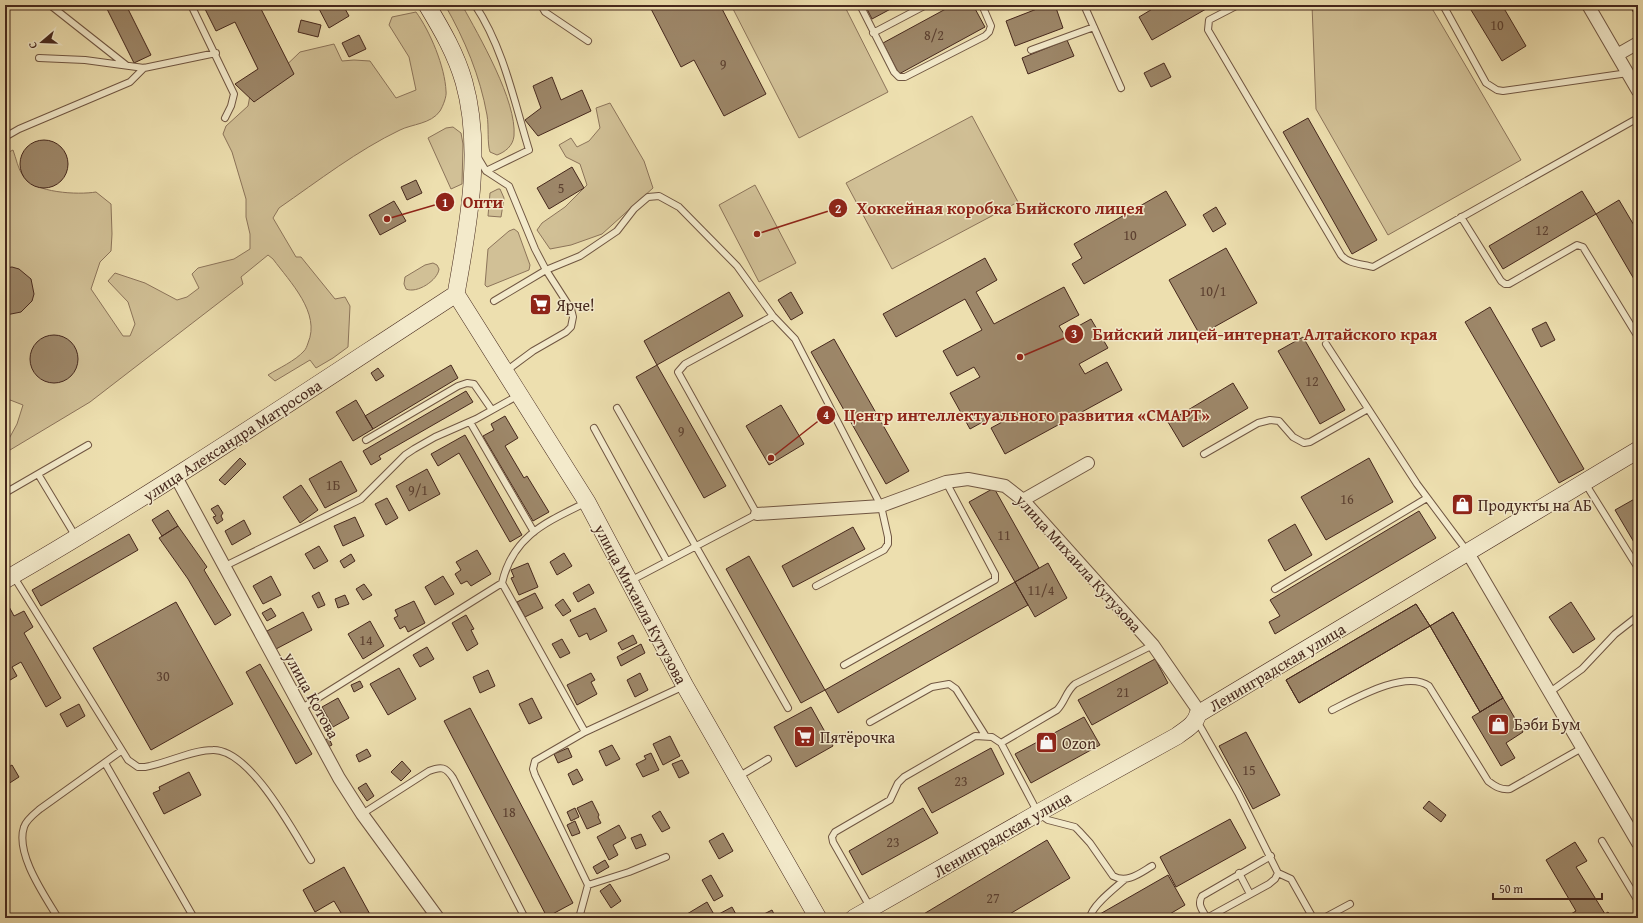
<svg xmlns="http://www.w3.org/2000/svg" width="1643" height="923" font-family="'Gentium Book Plus',serif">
<rect width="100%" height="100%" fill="#eddfaf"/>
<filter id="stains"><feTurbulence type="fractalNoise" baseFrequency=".005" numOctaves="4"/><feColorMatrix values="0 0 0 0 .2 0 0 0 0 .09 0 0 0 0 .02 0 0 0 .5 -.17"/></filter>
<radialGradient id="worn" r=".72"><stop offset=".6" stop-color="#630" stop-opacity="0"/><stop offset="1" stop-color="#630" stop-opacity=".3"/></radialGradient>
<path fill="#d1c096" stroke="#8c745a" d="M445 5H462C479 36 517 101 514 136 513 146 505 152 497 155L490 152C487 143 489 126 487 115 480 76 465 40 445 5Z
M731 5H844L888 92 799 138Z
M1312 5H1430L1521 160 1388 235 1316 109Z
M416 12C430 31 445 67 446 91 447 96 443 106 440 111 431 124 412 124 400 130 358 150 318 181 279 208L273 218 296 257H301L335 299 345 297 350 306 348 347 333 358 316 368 310 360 275 381 268 375C279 368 295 361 304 351 306 349 307 346 308 343 321 313 290 282 273 259L268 255 241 277 243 284 90 402 10 450 5 446 17 424 23 405 5 398V154L13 150C16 158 18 169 23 176 34 193 78 195 96 192L111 204 112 234 111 251 100 262 91 289 123 336H130L135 324 128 302 108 281 115 273 145 283 177 300 187 297 199 288 192 274 198 268 234 259 250 249V234L246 217V199L232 152 223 134 226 126 248 106 251 90 274 77 300 52 334 44 342 61 354 60 370 61 396 98 416 90 409 57 389 25 392 17Z
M610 103 644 161 653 188 602 234 571 245 550 249 537 230 542 223 565 207 587 185 580 164 566 157 559 145 571 138 577 147 589 141 600 128 596 108Z
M972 116 1018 202 892 269 846 183Z
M453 127 461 133 463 144 462 184 451 189 428 138 446 128Z
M755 185 796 263 759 282 719 205Z
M498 189H500L504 198 501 217 488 216 490 193Z
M514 229 518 232 530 265 529 270 487 287 485 285 488 249 509 231Z
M433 263 437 265 439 269C438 280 417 294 406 289L404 284 405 277 425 265Z"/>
<path fill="#9d8769" stroke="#46281d" d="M105 5H137L128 9 151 55 134 63Z
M203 5H259L294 74 254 102 235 84 258 69 235 22 216 31Z
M317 5H343L349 16 329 28Z
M649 5H720L766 94 724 116 694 60 681 67Z
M865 5H898L872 19Z
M953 5H973L985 27 899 74 883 43Z
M1047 5H1055L1063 28 1015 46 1006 21Z
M1159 5H1213L1152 40 1139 17Z
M1468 5H1502L1526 46 1502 61Z
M1629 5H1638V11L1634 13Z
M301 20 321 25 318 37 298 32Z
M359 35 366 49 349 57 342 43Z
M1067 40 1074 56 1028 74 1022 58Z
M1164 63 1171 77 1151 87 1144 73Z
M552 77 561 100 582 90 591 111 538 136 525 120 541 108 533 86Z
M1308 118 1377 240 1352 254 1283 132Z
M20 164a24 24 0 1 1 48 0a24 24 0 1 1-48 0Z
M572 167 584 188 549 209 537 188Z
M416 180 422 193 407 200 401 187Z
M1166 191 1186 225 1084 284 1072 264 1082 258 1074 244Z
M1582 191 1596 214 1503 269 1489 246Z
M1619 200 1638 232V286L1596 214Z
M394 201 406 221 380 235 369 215Z
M1216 207 1226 224 1213 232 1203 215Z
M1226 248 1257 303 1200 335 1169 280Z
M985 258 997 280 976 292 994 324 1064 287 1079 315 1059 326 1064 334 1091 319 1108 348 1079 364 1085 374 1107 362 1122 390 1005 454 991 428 1004 421 999 413 970 429 950 393 980 377 974 367 957 376 943 351 982 330 965 299 896 337 883 314Z
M12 267 19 269 31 279 34 294 32 301 21 312 6 315 5 268Z
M729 292 743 316 657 365 644 341Z
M791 292 803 313 791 320 778 300Z
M1490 307 1584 469 1559 483 1465 322Z
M1546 322 1555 340 1541 347 1532 329Z
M30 359a24 24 0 1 1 48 0a24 24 0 1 1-48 0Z
M1303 337 1345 410 1320 424 1278 351Z
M834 339 909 471 886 484 811 352Z
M451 365 458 378 373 429 365 416Z
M657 365 726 486 704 498 636 377Z
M378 368 384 376 376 381 371 373Z
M1233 383 1248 408 1183 447 1168 422Z
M466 391 473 402 379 456 381 459 371 465 363 451Z
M356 400 373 429 353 441 336 412Z
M781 405 804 444 769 465 746 426Z
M505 416 518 438 505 446 524 478 527 476 549 512 533 521 483 436 494 430 491 424Z
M465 435 522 535 510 542 459 453 438 466 431 454Z
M240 458 246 464 225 485 219 480Z
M1369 458 1393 502 1326 540 1301 497Z
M341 461 357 491 325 508 309 479Z
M427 469 440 494 409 511 396 486Z
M301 485 318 510 300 523 283 497Z
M994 488 1039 568 1015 582 969 502Z
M1638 497V549L1615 510Z
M387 498 398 518 386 525 375 504Z
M218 505 223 513 221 516 223 520 217 524 213 517 216 516 211 509Z
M168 510 178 526 162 536 152 520Z
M1419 511 1436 538 1275 634 1269 622 1280 616 1270 600Z
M355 517 364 536 343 546 334 526Z
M244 520 251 534 232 545 225 531Z
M1295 524 1312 555 1285 571 1268 540Z
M178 526 207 567 204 570 231 615 215 625 188 579 159 538Z
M853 527 865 549 793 587 782 566Z
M129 534 138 550 41 606 32 590Z
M319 546 328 561 314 569 305 554Z
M477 550 491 574 471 586 467 581 461 584 455 574 461 570 456 562Z
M564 553 572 566 557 575 550 562Z
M351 554 355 561 344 568 340 561Z
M749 556 825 690 801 703 726 569Z
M528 563 538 587 519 595 511 578 514 577 511 570Z
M1048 563 1067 598 1035 617 1015 582Z
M271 576 281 595 263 604 253 586Z
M443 576 454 594 435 605 425 587Z
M1015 582 1028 605 838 713 825 690Z
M364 584 372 595 363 600 356 589Z
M589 584 594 593 578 602 573 593Z
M319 592 325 605 318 608 312 596Z
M535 593 543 608 525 617 517 602Z
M345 595 349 604 338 608 335 599Z
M563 599 571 611 563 616 555 605Z
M6 601 14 616 24 611 33 627 24 633 61 698 46 707 21 662 12 667 17 676 5 683Z
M414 601 425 623 408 632 405 626 400 629 394 618 398 616 395 610Z
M176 602 233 704 151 750 93 648Z
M1571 602 1595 639 1573 653 1549 617Z
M1416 604 1430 626 1299 703 1286 680Z
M1416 604 1430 626 1299 703 1286 680Z
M271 608 276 616 267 621 262 613Z
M595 608 607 631 590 640 587 633 579 637 570 620Z
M303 612 312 630 276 649 267 631Z
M1453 612 1503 698 1480 712 1430 626Z
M1453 612 1503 698 1480 712 1430 626Z
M466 615 474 629 471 630 478 644 467 651 452 623Z
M370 621 384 646 363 659 348 634Z
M633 635 637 643 622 650 618 643Z
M562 639 570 653 560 658 552 644Z
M641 644 645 653 621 666 617 657Z
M427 647 434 659 420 667 413 655Z
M1155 659 1168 683 1092 725 1078 700Z
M260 664 312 754 296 764 246 672Z
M399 668 416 699 388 715 370 684Z
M488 670 495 686 480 693 473 677Z
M591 673 595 680 591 682 597 694 577 705 567 685Z
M640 673 648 690 635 697 627 680Z
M360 681 363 687 354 692 351 685Z
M338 698 349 718 333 727 322 707Z
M532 698 542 718 529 724 519 704Z
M1503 698 1523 732 1506 743 1515 758 1501 766 1472 717Z
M79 704 85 716 67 727 60 714Z
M811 707 833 746 796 767 774 727Z
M470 708 573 903 547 917 444 721Z
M1084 717 1100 745 1031 783 1015 754Z
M1246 732 1280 795 1253 809 1219 746Z
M670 736 680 756 663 765 653 744Z
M329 738 332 745 326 748 323 741Z
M612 745 620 759 606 766 599 751Z
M568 748 572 757 558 763 554 754Z
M991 748 1004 774 932 813 918 788Z
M367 749 371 756 359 762 356 755Z
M651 753 659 770 643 777 636 764 646 759 644 756Z
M682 760 689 773 679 778 672 764Z
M402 761 411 771 401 781 391 772Z
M12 765 19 777 5 786V769Z
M577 769 583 780 573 785 568 774Z
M189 772 201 795 164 814 153 793 160 790 159 787Z
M366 783 374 796 367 801 358 788Z
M592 801 599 815 598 817 601 823 587 829 577 808Z
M1429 801 1446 815 1441 822 1423 808Z
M575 808 579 817 571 821 567 812Z
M923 808 938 833 862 875 849 851Z
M660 811 670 828 662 832 652 816Z
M1230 819 1246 848 1176 887 1160 857Z
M575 821 580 833 572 836 567 825Z
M619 825 626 838 613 845 618 855 609 860 597 837Z
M723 833 733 851 719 859 709 841Z
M641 834 646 845 636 849 631 838Z
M1047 840 1070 878 1003 918H917Z
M1575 842 1587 861 1576 867 1605 914 1608 912 1612 918H1564L1576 911 1546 860Z
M605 860 609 867 597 874 593 867Z
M344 867 372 918H344L334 901 315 912 303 890Z
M711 875 723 896 714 901 702 880Z
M1168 875 1185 905 1163 918H1102L1100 914Z
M610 884 621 901 611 908 600 891Z
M707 902 716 918H682V917Z
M732 907 738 918H722L719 914Z
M772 910 776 918H756Z"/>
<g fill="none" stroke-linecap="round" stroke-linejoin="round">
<defs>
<path id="lane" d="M50 5 126 65
M191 5 234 94 231 106 225 118
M475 5C504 49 514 101 529 150L486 171
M541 5 545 12 588 41
M860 5 894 72 899 77H905L985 36 989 32 991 26 982 5
M1084 5 1121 88
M1238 5 1209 20 1208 30 1341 255C1348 264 1363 264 1373 267L1638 118
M1443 5 1486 83 1497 90 1503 91 1628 73
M1018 6 1021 5
M873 33 926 5
M1031 50 1094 27
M39 58 85 60 144 68 216 53
M5 137 19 129 130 82 144 68
M477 156 486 171 509 186 535 249 546 270 580 256 617 231 634 209 648 197 659 196 679 207 737 266 773 316 795 339 881 506 888 537V544L884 550 816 586
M1461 217 1501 281 1505 284H1509L1577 245 1583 247 1638 337
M494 301 546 270 571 309 573 317 571 327 566 332 533 351 506 371
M1326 344 1417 484 1467 551
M617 408 788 708
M470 422 534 532
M594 428 667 561
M366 440 458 386 467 383 474 384 492 410
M1204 454 1258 423 1270 420 1279 421 1293 437 1304 443 1310 442 1368 409
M38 474 76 537
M1585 483 1638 568
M5 493 88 445
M225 566 361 499 405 455 414 449 435 437 476 419 519 395
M14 577 128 760 138 767H145C168 763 191 750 213 750 250 749 293 831 311 860
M630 581 757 514 678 372 685 364 773 316
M502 583 585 732
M1275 589 1427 498
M844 665 995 580V574L946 482
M1550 692 1582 669 1615 634 1638 616
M302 708 502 583C513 535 547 522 587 502
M1332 710C1354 699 1406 669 1429 686L1488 781C1496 787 1501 790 1510 789L1582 748
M1197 721 1238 793 1278 873 1275 879 1269 884 1207 918
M870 722 932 687 949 684 956 689 985 735
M1001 743 1057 710C1065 702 1066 691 1075 684L1153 645
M105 763 194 918
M738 777 768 759
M362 814 429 771C441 766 446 767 453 778L525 918
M1602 841 1638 901
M1239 873 1250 894
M1278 873 1291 879 1313 918
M588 885 629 872 666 857
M870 907 833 842 832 837 835 832 890 800 898 783 904 777 975 736 992 737 1001 743 1038 813 1048 820 1075 827 1079 831 1090 843 1113 876C1127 884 1140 873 1152 866
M58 918C45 896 15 854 24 827 26 820 34 814 40 809L121 751
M579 918 588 885 535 775 533 769 535 761 585 732 684 686
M1090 918C1091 906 1115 888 1124 880
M1207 918C1202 910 1197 904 1202 896L1271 856
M1324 918 1350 904"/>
<path id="street" d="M1588 5 1638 91
M1617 55 1638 43
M176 477 339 778 362 814 438 918
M1023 500 1088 463
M757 514 881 506 946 482 968 479 1005 486 1023 500 1153 645 1196 707 1198 714
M1468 553 1638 843"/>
<path id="secondary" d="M427 5C442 30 456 54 464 82 483 149 468 227 456 294
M456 294 587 502 685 686 818 918
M5 580C159 491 307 391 456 294
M854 918 1038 813 1177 736C1186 729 1195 725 1198 714L1638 450"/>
</defs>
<use href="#lane" stroke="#705642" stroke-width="8"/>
<use href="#street" stroke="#705642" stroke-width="14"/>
<use href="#secondary" stroke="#46281d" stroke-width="18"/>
<use href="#lane" stroke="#f3eacb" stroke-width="6"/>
<use href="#street" stroke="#f3eacb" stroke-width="12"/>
<use href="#secondary" stroke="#f3eacb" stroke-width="17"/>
</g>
<defs>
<symbol id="supermarket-square" viewBox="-11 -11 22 22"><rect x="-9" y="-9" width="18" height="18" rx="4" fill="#8f2418" stroke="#f3eacb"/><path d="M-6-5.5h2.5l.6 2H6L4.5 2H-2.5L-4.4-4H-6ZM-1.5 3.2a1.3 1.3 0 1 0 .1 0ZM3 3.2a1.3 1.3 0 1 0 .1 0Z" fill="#fff"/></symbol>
<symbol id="shop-square" viewBox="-11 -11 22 22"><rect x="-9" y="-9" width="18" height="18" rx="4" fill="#8f2418" stroke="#f3eacb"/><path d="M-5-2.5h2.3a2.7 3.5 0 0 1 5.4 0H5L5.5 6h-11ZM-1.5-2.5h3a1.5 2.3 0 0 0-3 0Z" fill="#fff"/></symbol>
</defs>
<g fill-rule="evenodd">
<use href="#supermarket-square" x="528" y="292" width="25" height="25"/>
<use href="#shop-square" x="1450" y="492" width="25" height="25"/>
<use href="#shop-square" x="1486" y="712" width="25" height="25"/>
<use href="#supermarket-square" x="792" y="724" width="25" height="25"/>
<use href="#shop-square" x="1034" y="730" width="25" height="25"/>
</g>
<g text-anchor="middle" stroke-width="3" stroke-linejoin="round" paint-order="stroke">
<g font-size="14" fill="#5c4030">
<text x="1497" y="30">10</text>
<text x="934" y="40">8/2</text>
<text x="723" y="69">9</text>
<text x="561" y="193">5</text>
<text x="1542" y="235">12</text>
<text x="1130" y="240">10</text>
<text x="1213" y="296">10/1</text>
<text x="1312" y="386">12</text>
<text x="681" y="436">9</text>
<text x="333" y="490">1Б</text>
<text x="418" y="495">9/1</text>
<text x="1347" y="504">16</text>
<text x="1004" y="540">11</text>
<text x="1041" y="595">11/4</text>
<text x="366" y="645">14</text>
<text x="163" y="681">30</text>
<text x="1123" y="697">21</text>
<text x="1249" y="775">15</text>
<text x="961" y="786">23</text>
<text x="509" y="817">18</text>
<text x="893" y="847">23</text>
<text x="993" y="903">27</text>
</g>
<g font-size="16" fill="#46281d" stroke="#f3eacb" text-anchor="start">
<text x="556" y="311">Ярче!</text>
<text x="1478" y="511">Продукты на АБ</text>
<text x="1514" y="730">Бэби Бум</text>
<text x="820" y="743">Пятёрочка</text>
<text x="1062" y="749">Ozon</text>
</g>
<g font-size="16" fill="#46281d" stroke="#f3eacb">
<text transform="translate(232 440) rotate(-33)" y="6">улица Александра Матросова</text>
<text transform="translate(1079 563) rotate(48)" y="6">улица Михаила Кутузова</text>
<text transform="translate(641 604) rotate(62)" y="6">улица Михаила Кутузова</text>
<text transform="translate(1277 667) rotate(-31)" y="6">Ленинградская улица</text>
<text transform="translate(312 695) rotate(61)" y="6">улица Котова</text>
<text transform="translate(1002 834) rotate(-30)" y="6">Ленинградская улица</text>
</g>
</g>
<path fill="none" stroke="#8f2418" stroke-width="1.5" d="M387 219L445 202M757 234L838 208M1020 357L1074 334M771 458L826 415"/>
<g fill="#8f2418" stroke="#f3eacb" stroke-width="1.5">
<circle cx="387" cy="219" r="4"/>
<circle cx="757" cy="234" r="4"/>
<circle cx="1020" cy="357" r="4"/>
<circle cx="771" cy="458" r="4"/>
<circle cx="445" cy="202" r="10"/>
<circle cx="838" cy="208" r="10"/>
<circle cx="1074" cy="334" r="10"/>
<circle cx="826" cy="415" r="10"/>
</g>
<g font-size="12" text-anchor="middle" font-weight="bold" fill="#fff">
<text x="445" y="207">1</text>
<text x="838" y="213">2</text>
<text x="1074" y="338">3</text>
<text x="826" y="419">4</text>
</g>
<g font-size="17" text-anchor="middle" font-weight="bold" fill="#8f2418" stroke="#f3eacb" stroke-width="3" stroke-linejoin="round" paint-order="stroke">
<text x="483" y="208">Опти</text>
<text x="1000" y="214">Хоккейная коробка Бийского лицея</text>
<text x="1265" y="340">Бийский лицей-интернат Алтайского края</text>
<text x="1027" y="421">Центр интеллектуального развития «СМАРТ»</text>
</g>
<rect width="1643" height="923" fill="none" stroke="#eddfaf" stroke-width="20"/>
<rect x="6" y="6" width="1631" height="911" fill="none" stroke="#46281d" stroke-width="2"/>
<rect x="10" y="10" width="1623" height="903" fill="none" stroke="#46281d"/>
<g transform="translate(42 42) rotate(251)" stroke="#f3eacb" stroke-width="3" paint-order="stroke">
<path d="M0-3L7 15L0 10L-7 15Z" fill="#46281d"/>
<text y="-6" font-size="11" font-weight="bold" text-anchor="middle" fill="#46281d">С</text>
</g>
<path d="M1493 893v6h109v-6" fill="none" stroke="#46281d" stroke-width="2"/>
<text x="1499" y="893" font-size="12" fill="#46281d" stroke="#f3eacb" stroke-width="3" paint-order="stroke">50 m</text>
<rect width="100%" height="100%" filter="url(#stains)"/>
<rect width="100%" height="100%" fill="url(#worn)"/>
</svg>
